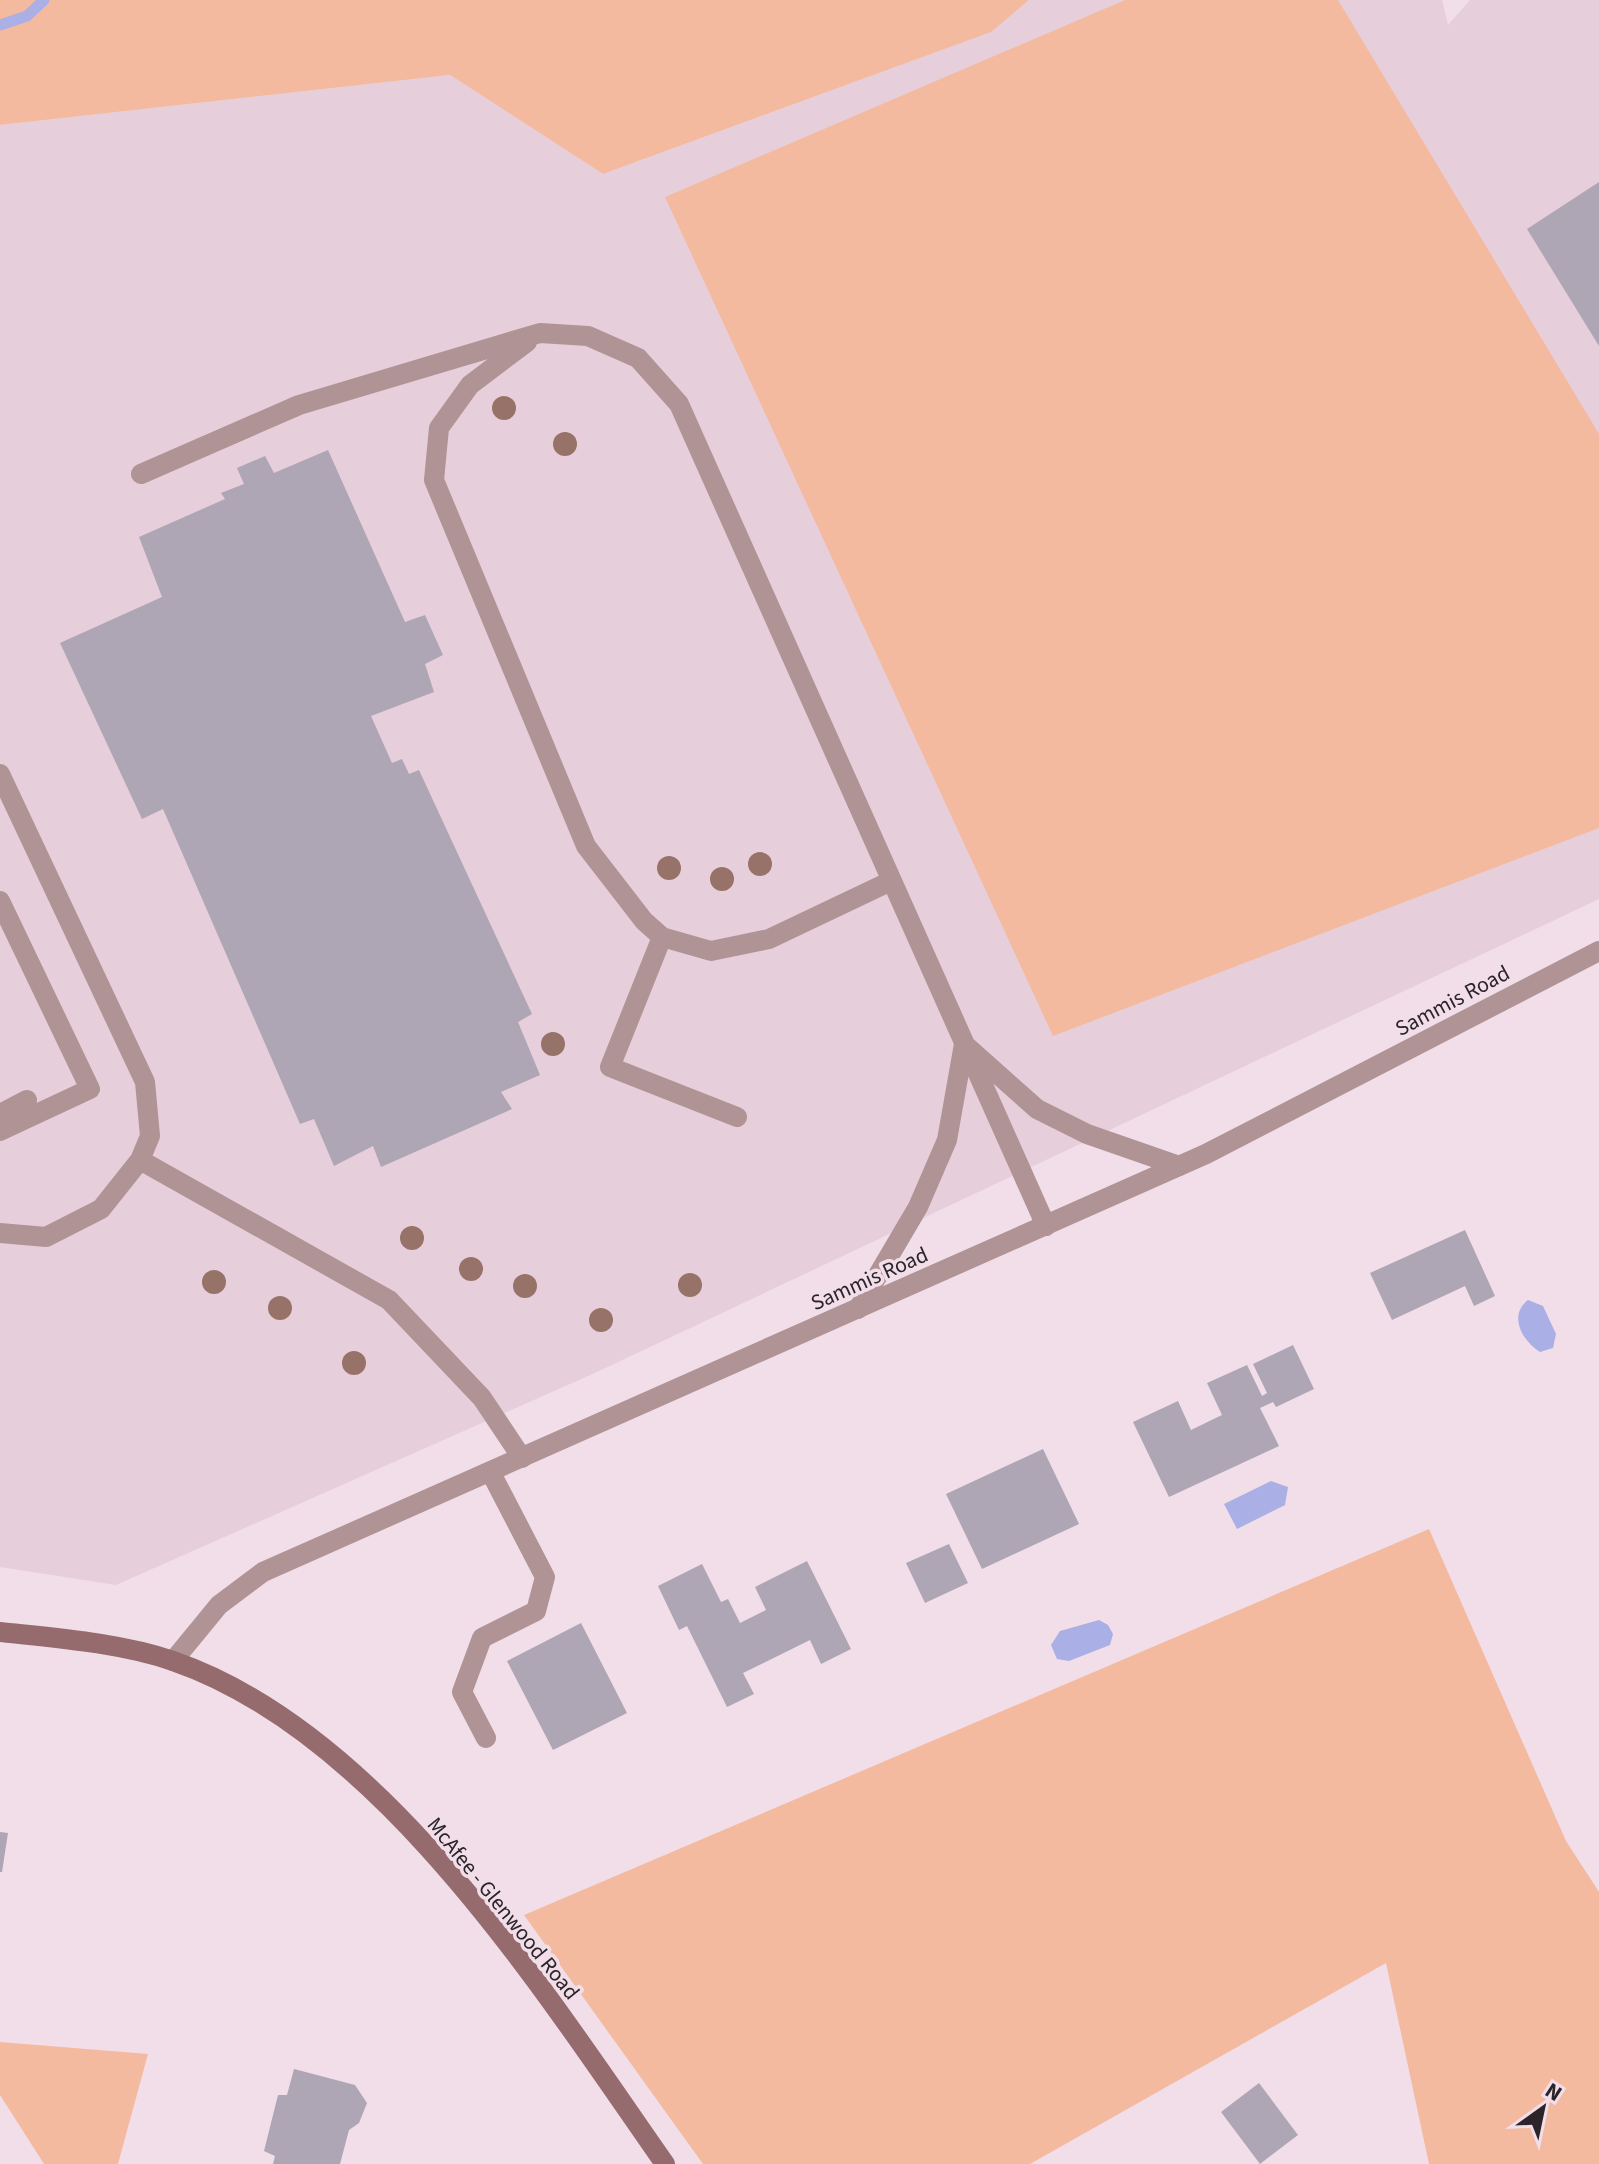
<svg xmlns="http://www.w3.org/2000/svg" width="1599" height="2164" font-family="'Source Sans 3',sans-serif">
<rect width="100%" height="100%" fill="#f1dee9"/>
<path fill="#e7cedb" d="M1029 0H1442L1448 25 1470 0H1599V899L597 1372 116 1585 0 1567V125L450 75 603 174 990 32Z"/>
<path fill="#f4ba9f" d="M0 0H1029L991 32 603 174 450 75 0 125Z
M1125 0H1338L1599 434V828L1053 1036 665 197Z
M1429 1529 1566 1841 1599 1892V2164H1429L1386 1963 1030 2164H703L524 1915Z
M0 2042 148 2054 118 2164H44L0 2095Z"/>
<path fill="#aaafe6" d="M1528 1300 1543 1306 1556 1334 1553 1348 1540 1352C1522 1341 1508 1315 1528 1300Z
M1271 1481 1288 1487 1285 1505 1237 1529 1224 1504Z
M1099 1620 1108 1625 1113 1634 1110 1645 1069 1661 1057 1659 1051 1645 1060 1631Z"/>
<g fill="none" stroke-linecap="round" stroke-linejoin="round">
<path stroke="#aaafe6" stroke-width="11" d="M0 25 27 16 44 0"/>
</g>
<path fill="#aea5b5" d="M1599 182V346L1527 229Z
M328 450 405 622 425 615 443 655 425 664 434 692 371 716 392 763 402 759 409 774 419 770 532 1014 518 1022 540 1075 501 1092 512 1109 381 1167 373 1146 334 1166 314 1119 300 1124 163 809 142 819 60 643 162 597 139 537 225 499 221 493 244 484 237 468 265 456 274 473Z
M1465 1230 1495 1296 1474 1306 1465 1286 1392 1320 1370 1273Z
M1293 1345 1314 1389 1276 1407 1273 1402 1260 1408 1279 1446 1169 1497 1133 1422 1178 1401 1191 1430 1222 1415 1207 1383 1247 1365 1262 1396 1267 1393 1253 1364Z
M1043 1449 1079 1524 982 1569 946 1494Z
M949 1544 968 1583 925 1603 906 1563Z
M807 1561 851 1649 821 1664 810 1640 743 1673 754 1694 727 1707 687 1626 679 1630 658 1586 702 1564 721 1602 728 1599 740 1623 766 1610 755 1587Z
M581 1623 627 1713 553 1750 507 1661Z
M0 1832 8 1833 2 1872H0Z
M294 2069 355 2085 367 2103 359 2123 349 2130 340 2164H273L275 2156 264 2151 278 2095H287Z
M1259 2083 1298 2135 1260 2164 1221 2112Z"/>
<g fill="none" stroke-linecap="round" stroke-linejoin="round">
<path stroke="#b09394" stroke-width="20" d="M527 342 470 385 439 428 434 480 586 846 644 921 662 937 711 951 769 939 891 881
M141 474 299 405 540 333 588 336 638 358 679 404 1046 1226
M0 774 145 1082 150 1136 140 1160 101 1209 46 1237 0 1233
M0 901 90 1089 0 1131
M662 937 610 1067 737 1117
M0 1114 27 1100
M140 1160 389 1300 482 1398 522 1458
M858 1309 918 1207 947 1140 964 1044 1037 1109 1087 1134 1179 1166
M486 1738 462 1692 482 1638 536 1611 545 1577 491 1473"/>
<path stroke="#b09394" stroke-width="20" d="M173 1661 219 1605 263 1572 1206 1154 1599 951"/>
<path stroke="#956b6e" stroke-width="20" d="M0 1632C55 1638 121 1643 173 1661 382 1733 543 1990 665 2164"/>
</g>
<g fill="#977269">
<circle cx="504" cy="408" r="12"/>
<circle cx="565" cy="444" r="12"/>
<circle cx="760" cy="864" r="12"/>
<circle cx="669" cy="868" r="12"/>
<circle cx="722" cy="879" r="12"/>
<circle cx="553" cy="1044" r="12"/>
<circle cx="412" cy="1238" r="12"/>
<circle cx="471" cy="1269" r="12"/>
<circle cx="214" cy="1282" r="12"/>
<circle cx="690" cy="1285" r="12"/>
<circle cx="525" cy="1286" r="12"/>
<circle cx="280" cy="1308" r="12"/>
<circle cx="601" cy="1320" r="12"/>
<circle cx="354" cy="1363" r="12"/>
</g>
<g text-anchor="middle" stroke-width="7" stroke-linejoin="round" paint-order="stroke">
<g font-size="22" fill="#2b2428" stroke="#f1dee9">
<text transform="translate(1452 1000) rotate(-28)" y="8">Sammis Road</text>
<text transform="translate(869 1278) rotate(-24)" y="8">Sammis Road</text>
<text transform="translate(504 1908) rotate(51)" y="8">McAfee - Glenwood Road</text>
</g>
</g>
<g transform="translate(1543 2108) rotate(33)" stroke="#f1dee9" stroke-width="6" paint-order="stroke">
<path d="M0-6L14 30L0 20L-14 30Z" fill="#2b2428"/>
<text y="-12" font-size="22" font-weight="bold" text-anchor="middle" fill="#2b2428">N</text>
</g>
</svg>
